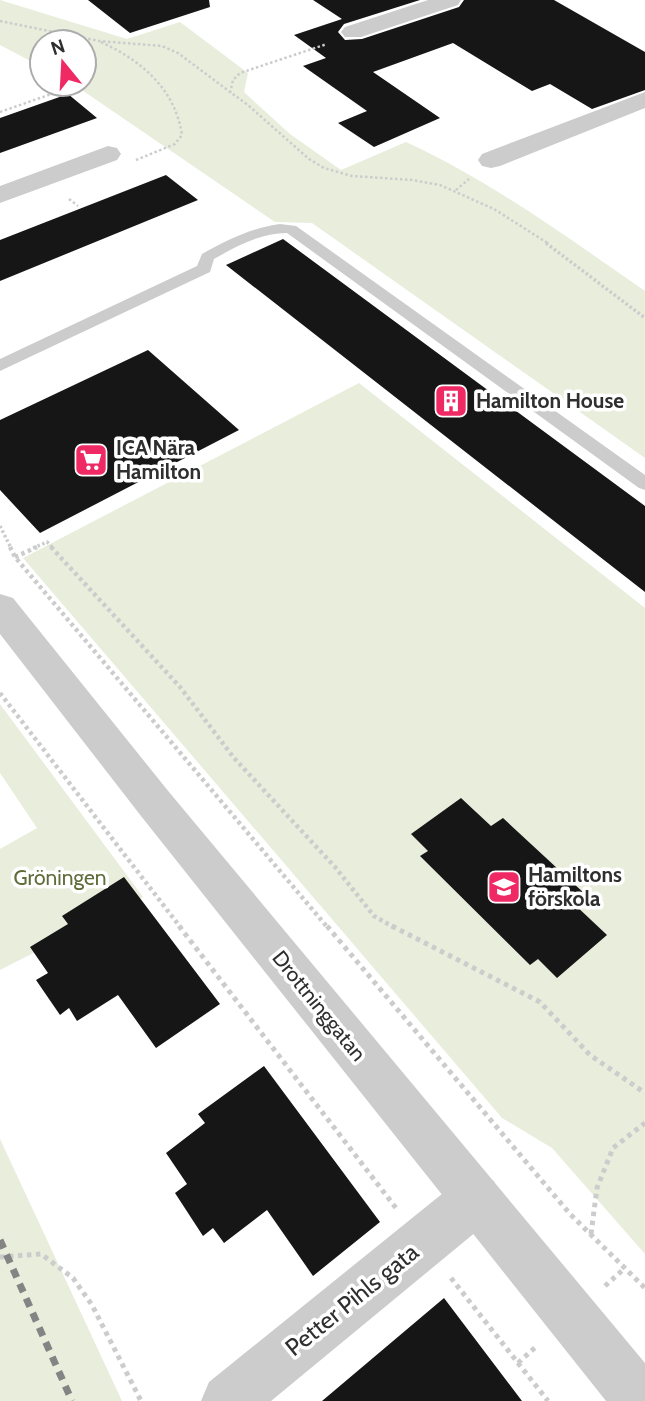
<svg xmlns="http://www.w3.org/2000/svg" width="645" height="1401" font-family="Cabin,sans-serif">
<rect width="100%" height="100%" fill="#fff"/>
<path fill="#e9eddc" d="M0 0 127 39 180 22 248 73 244 92 290 134 341 170 406 142C491 181 568 238 645 291V458L312 223 275 222 73 84H84V42H42V67L0 45Z
M359 383 645 608V1254L552 1148 502 1118 23 558Z
M0 704 143 897 0 970V849L37 828 0 773Z
M0 1139 122 1401H0Z"/>
<path fill="#161616" d="M88 0H209L210 7 130 33Z
M313 0H420L344 24 338 32 345 40 362 39 459 7 464 0H554L645 52V90L592 109 550 84 532 91 453 43 373 72 440 118 374 147 338 123 367 111 303 66 326 58 294 35 342 19Z
M68 94 97 118 0 153V118Z
M166 175 198 200 0 281V240Z
M283 239 645 506V592L226 265Z
M148 350 239 430 40 533 0 490V420Z
M461 798 491 826 503 818 585 894 573 903 607 935 557 978 538 959 530 965 420 856 428 851 411 834Z
M124 877 220 1004 156 1048 118 995 77 1021 69 1008 60 1015 36 980 48 973 30 947 68 924 62 916Z
M264 1066 380 1222 313 1276 267 1210 224 1243 213 1228 203 1236 175 1193 187 1184 166 1153 205 1123 198 1114Z
M444 1298 522 1401H322Z"/>
<g fill="none" stroke-linecap="round" stroke-linejoin="round">
<path stroke="#ccc" stroke-width="2.5" stroke-dasharray="2.5 2.5" stroke-linecap="butt" d="M0 21 99 41 162 46 178 53 249 106 309 159 324 168 352 176 412 180 440 185 494 209 549 244
M101 42C142 61 175 89 182 135L175 144 136 160
M230 93 233 80 240 73 327 44
M0 112 60 91
M456 190 469 179
M69 199 78 206"/>
<path stroke="#ccc" stroke-width="3.5" stroke-dasharray="2.5 2.5" stroke-linecap="butt" d="M546 243 645 318
M0 526 11 548
M33 548 47 542 53 548"/>
<path stroke="#ccc" stroke-width="4.5" stroke-dasharray="3.5 3.5" stroke-linecap="butt" d="M10 547 15 557 328 928
M51 547 180 687 234 758 335 867 374 916 395 928
M15 557 37 547
M0 693 181 928"/>
<path stroke="#ccc" stroke-width="5" stroke-dasharray="4.5 4.5" stroke-linecap="butt" d="M179 926 396 1208
M327 926 570 1214 645 1288
M392 926 540 1002 590 1055 645 1093
M591 1234 597 1188 613 1148 645 1123
M0 1257 41 1254 73 1278 92 1305 141 1401
M451 1278 548 1401
M605 1286 625 1268
M518 1363 538 1345"/>
<path fill="#ccc" fill-rule="evenodd" d="M280 224 296 226 645 475V490L639 488 287 233C260 233 237 246 214 259L210 272 0 371V359L197 266 202 254C227 240 251 228 280 224Z"/>
<path fill="#ccc" fill-rule="evenodd" d="M428 0H461L458 5 361 37H345L341 32 345 27Z
M645 92V108L500 166 491 168 482 166 478 160 482 154Z
M108 146 117 148 121 154 117 160 0 203V186Z
M476 1174 494 1181 501 1199 494 1217 271 1401H201L209 1382 458 1181Z"/>
<path fill="#ccc" fill-rule="evenodd" d="M0 594 13 598 169 792 645 1363V1401H606L141 816 0 634Z"/>
<path stroke="#848484" stroke-width="7" stroke-dasharray="9 7" stroke-linecap="butt" d="M0 1240 72 1401"/>
</g>
<defs>
<symbol id="building-square" viewBox="-11 -11 22 22"><rect x="-9" y="-9" width="18" height="18" rx="4" fill="#ee2964" stroke="#fff"/><path d="M-4-6H4V6H1V3H-1V6H-4ZM-2.5-4.3h1.7v1.8h-1.7ZM.8-4.3h1.7v1.8H.8ZM-2.5-1h1.7V.8h-1.7ZM.8-1h1.7V.8H.8Z" fill="#fff"/></symbol>
<symbol id="supermarket-square" viewBox="-11 -11 22 22"><rect x="-9" y="-9" width="18" height="18" rx="4" fill="#ee2964" stroke="#fff"/><path d="M-6-5.5h2.5l.6 2H6L4.5 2H-2.5L-4.4-4H-6ZM-1.5 3.2a1.3 1.3 0 1 0 .1 0ZM3 3.2a1.3 1.3 0 1 0 .1 0Z" fill="#fff"/></symbol>
<symbol id="school-square" viewBox="-11 -11 22 22"><rect x="-9" y="-9" width="18" height="18" rx="4" fill="#ee2964" stroke="#fff"/><path d="M0-5L7-2L0 1L-7-2ZM-4 1L0 2.5L4 1V4Q0 6-4 4Z" fill="#fff"/></symbol>
</defs>
<g fill-rule="evenodd">
<use href="#building-square" x="432" y="382" width="38" height="38"/>
<use href="#supermarket-square" x="72" y="441" width="38" height="38"/>
<use href="#school-square" x="485" y="868" width="38" height="38"/>
</g>
<g text-anchor="middle" stroke-width="7" stroke-linejoin="round" paint-order="stroke">
<g font-size="21" font-weight="bold" fill="#2f2f2f" stroke="#fff" text-anchor="start">
<text x="476" y="408">Hamilton House</text>
<text x="116" y="455">ICA Nära<tspan x="116" dy="24">Hamilton</tspan></text>
<text x="528" y="882">Hamiltons<tspan x="528" dy="24">förskola</tspan></text>
</g>
<g font-size="21" fill="#5e6d3a" stroke="#fff">
<text x="60" y="885">Gröningen</text>
</g>
<g font-size="21" fill="#2f2f2f" stroke="#fff">
<text transform="translate(319 1006) rotate(51)" y="7">Drottninggatan</text>
</g>
<g font-size="24" fill="#2f2f2f" stroke="#fff">
<text transform="translate(352 1300) rotate(-39)" y="8">Petter Pihls gata</text>
</g>
</g>
<g transform="translate(63 63) rotate(342)"><circle r="33" fill="#ffffff" stroke="#acacac" stroke-width="2"/>
<path d="M0-5L12 26L0 18L-12 26Z" fill="#ee2964"/>
<text y="-10" font-size="19" font-weight="bold" text-anchor="middle" fill="#2f2f2f">N</text>
</g>
</svg>
